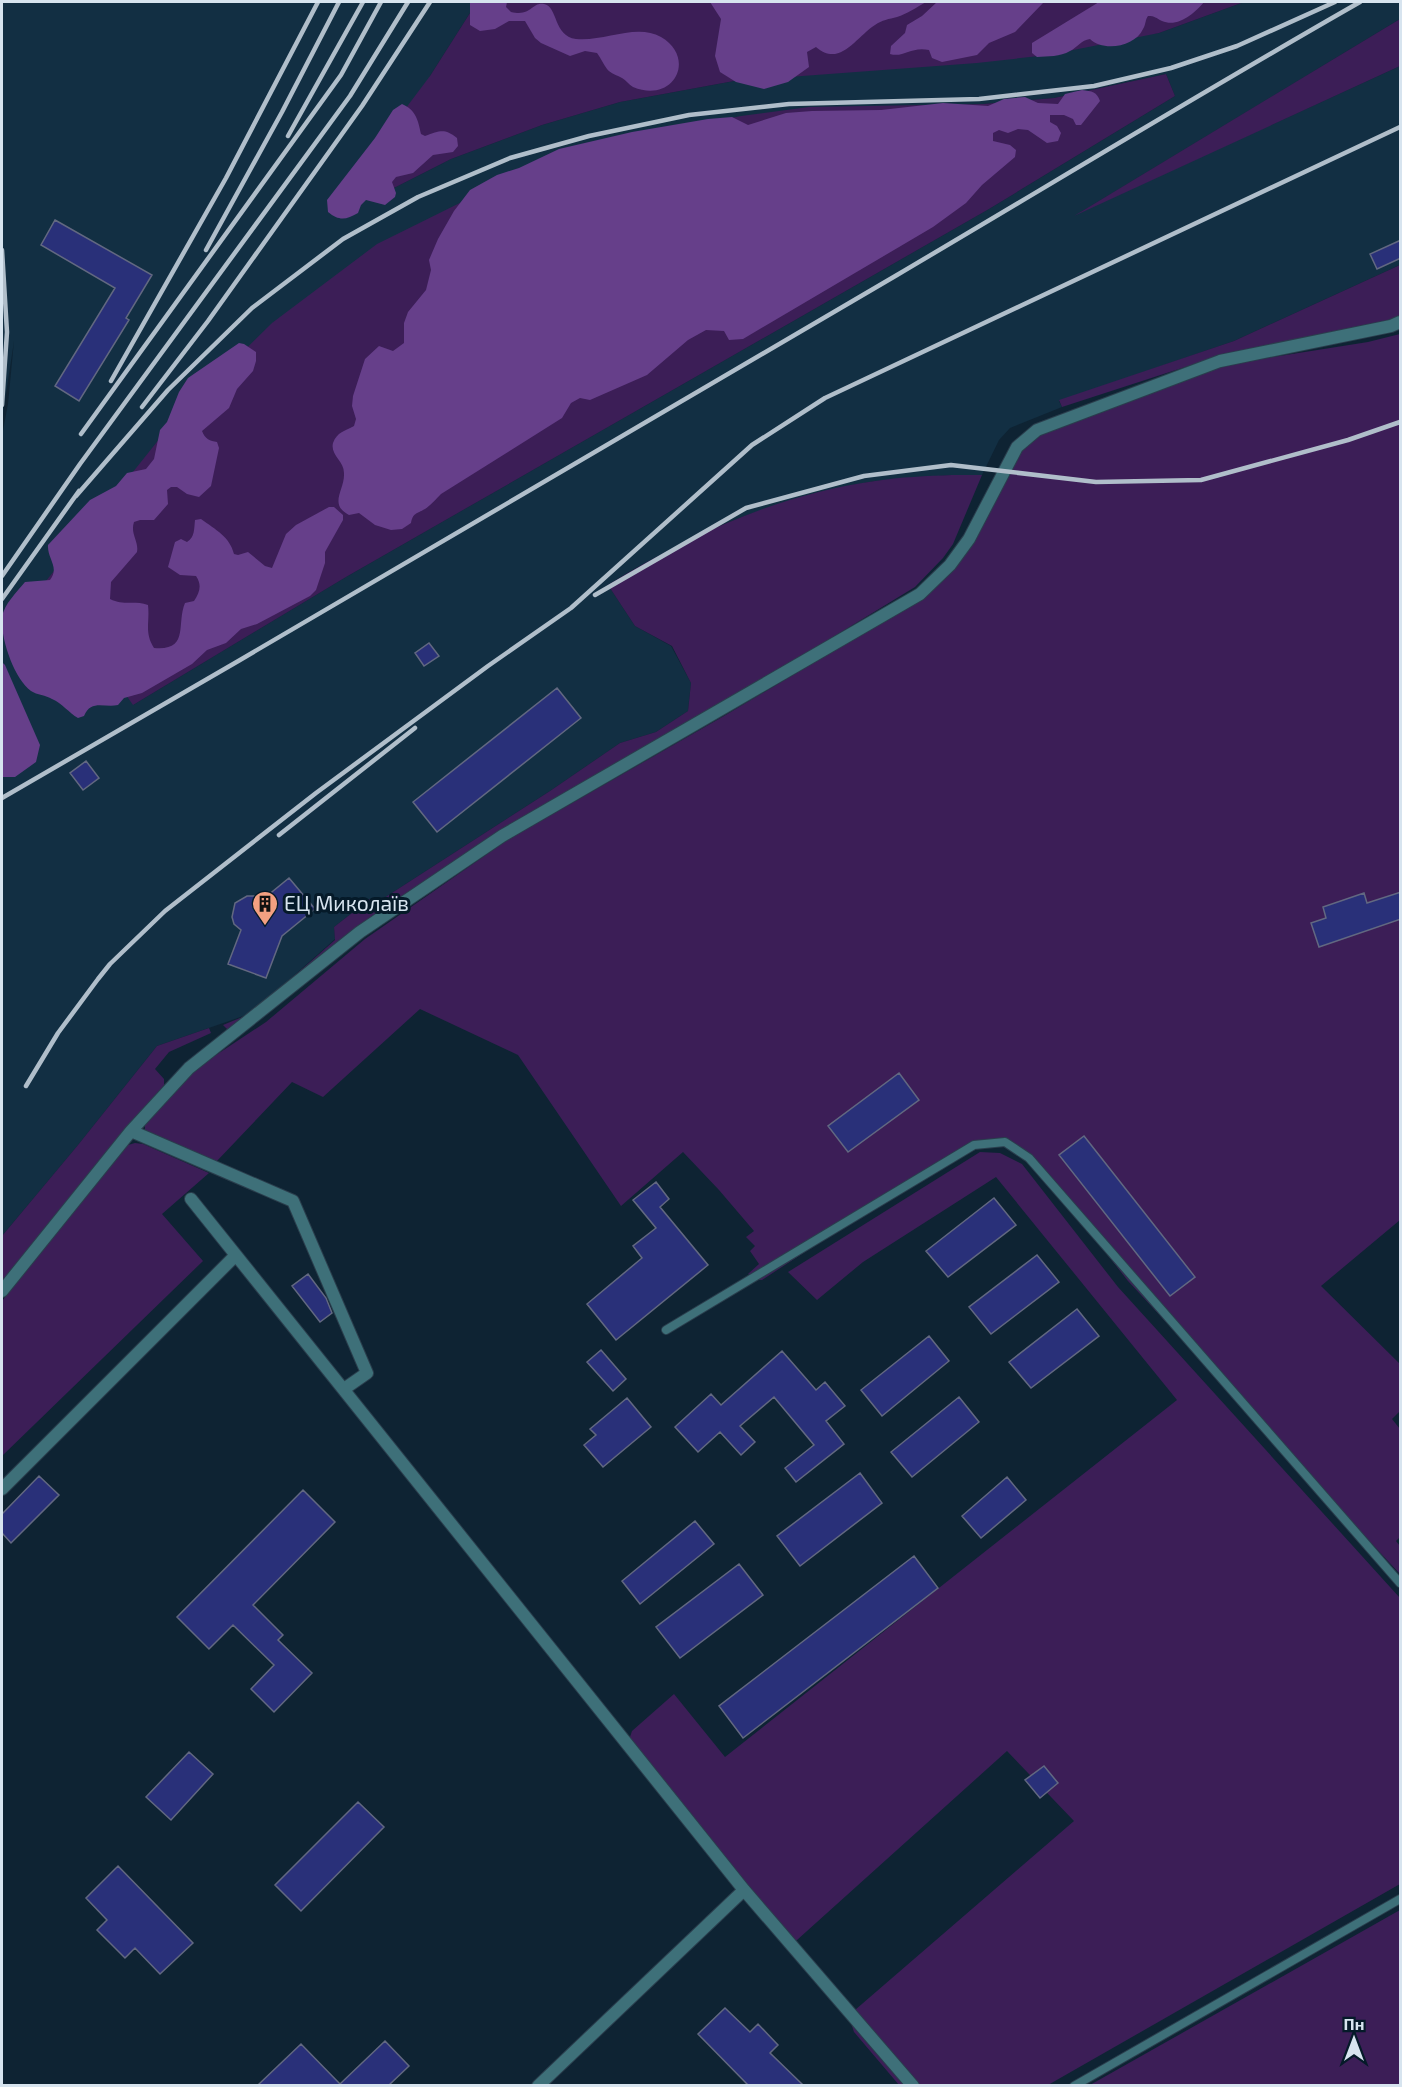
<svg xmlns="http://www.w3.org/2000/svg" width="1402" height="2087" font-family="'Exo 2',sans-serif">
<rect width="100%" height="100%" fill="#0e2333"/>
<path fill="#122f43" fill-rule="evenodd" d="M2 2H477L430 76 388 191 451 159 542 125 620 102 734 81 825 73 1159 33 1244 2H1400V19L1081 212 1400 66V265L1234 341 1059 401 1062 407 1010 428 999 440 982 475H952L875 481 837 488 796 500 750 514 709 530 634 569 608 585 635 626 671 646 691 683 688 711 656 732 620 743 550 791 384 898 370 899 334 927 335 939 252 1013 157 1046 78 1145 2 1236V436L8 404 14 341 2 420ZM1166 74 1175 96 989 209 346 577 133 705 983 104 1054 98Z"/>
<path fill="#3c1e57" d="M477 2H1244L1159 33 1048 55 977 63 734 81 620 102 542 125 451 159 388 191 357 173 430 76Z
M1400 19V66L1074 216Z
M1166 74 1175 96 989 209 346 577 133 705 46 581 176 418 272 323 377 244 484 191 631 138 741 116 809 107 983 104 1054 98Z
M1400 265V324L1219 356 1062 407 1059 400 1234 341Z
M1400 334V1220L1321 1286 1400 1364V1411L1392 1419 1400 1429V1537L1396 1541 1400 1546V1574L1128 1281 1031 1157 1003 1143 967 1146 762 1280H758L748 1274 759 1264 750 1251 755 1246 746 1237 754 1231 719 1190 683 1152 621 1206 518 1055 420 1009 323 1097 292 1082 216 1162 145 1130V1123L192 1071 266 1022 365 939 506 841 724 716 924 597 955 567 1010 456 1029 438 1191 370 1368 342Z
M952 475H982L953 544 943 558 915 587 718 707 501 833 230 1032 223 1025 252 1013 335 940 334 927 370 899 384 898 550 791 620 743 656 732 688 711 691 683 672 646 635 626 608 585C689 535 780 494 875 481 900 477 927 476 952 475Z
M209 1028 211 1033 169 1052 155 1069 164 1079V1085L2 1282V1236L78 1145 157 1046Z
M135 1143 143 1144 209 1173 162 1214 203 1261 2 1456V1301L128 1145Z
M980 1152 1000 1153 1022 1164 1118 1287 1400 1598V1884L1048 2085H899L854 2032 851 2023 855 2010 1074 1821 1007 1751 797 1940 787 1945 631 1745 630 1737 632 1731 674 1694 725 1757 1177 1400 996 1177 863 1262 817 1300 788 1272Z
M1400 1910V2085H1090Z"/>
<path fill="#663f8a" d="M470 2H507L506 7 511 12C532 17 531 2 544 4 558 6 553 36 576 39 604 42 636 23 661 37 697 58 674 104 633 87 629 85 626 80 622 78 617 75 611 74 607 69 603 64 601 58 597 53L585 51 570 56 541 43 535 38 525 21H509L495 29 480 31 470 25Z
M710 2H926C917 7 907 14 897 17 889 19 882 20 875 25 856 37 840 68 816 47L807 52 809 67 788 82 764 89 736 82 720 72 715 56 721 19Z
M937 2H1043V3L1015 32 989 43 977 55 942 62 932 58 929 50C911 46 904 58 890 54L891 46 905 33 907 25 922 16Z
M1099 2H1204C1195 13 1178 28 1162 21 1156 18 1155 16 1148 16 1145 20 1146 24 1143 29 1135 47 1103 52 1090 39 1081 40 1078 47 1070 51 1060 57 1048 56 1037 57L1032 53V43Z
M1082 90C1092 91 1097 92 1100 101L1081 125H1076L1073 119 1064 115H1050V122L1057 126 1061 133 1058 141 1047 143 1028 130 1018 129 1008 133 999 130 993 133V141L1010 145 1016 150 1015 157 982 185 966 203 933 227 743 339 729 340 724 331 706 330 688 340 647 375 590 400 580 398 571 403 562 418 441 494C436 499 430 506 425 509 416 514 413 513 411 523L402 529 391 530 375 525 359 513 349 515C328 504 345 490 344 473 344 461 330 455 333 443 337 432 345 431 354 426L356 419 352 406 353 396 365 359 379 346 393 351 404 343V323L408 312 426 290 431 270 429 260 438 239 454 211 470 190 497 175 519 168 559 149 632 132 708 119 732 117 748 125 786 113 812 111 881 110 943 103 988 106 1004 99 1025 97 1038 103 1058 104 1065 94Z
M402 104C416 110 418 120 421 134L425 136C440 131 444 128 457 138L458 146 453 152 433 155 413 173 396 177 392 182 396 193 395 197 385 205 366 200 361 205 358 213C346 220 339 221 328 212L327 200 375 138 393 110Z
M239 343 244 344 256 352V361L253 371 237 389 229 408 202 431C205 439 210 441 217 442L219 448 211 486 199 497 187 494 177 487H171L167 490 168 504 154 520H140L134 522C130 534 139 541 137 552L111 582 110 599C124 606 134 600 148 605 150 623 144 632 154 648 190 651 176 624 185 603L194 601C200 592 202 585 196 576L180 575 168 567 175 542 181 539 187 542C195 537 194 529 195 520L201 519C216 530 230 537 234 554L238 555 248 552 265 566 272 568 286 534 296 525 329 507H334L343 515V520L325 552V563L316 590 310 596 257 624 241 629 226 643 207 650 192 664 142 693 124 698 118 705C104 708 91 699 84 716L78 718C69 713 62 703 52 699 46 695 37 695 31 691 14 679 0 637 2 617 4 604 17 592 25 582L50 580C60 567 47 559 48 545L90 500 116 486 127 473 146 469 154 459 160 430 167 422 179 392 188 378Z
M2 662 5 665 40 745 36 762 15 777H2Z"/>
<path fill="#293079" stroke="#626881" stroke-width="1.5" d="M55 220 152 275 126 318 129 320 79 401 55 386 115 288 41 245Z
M1401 240V258L1377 269 1370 254Z
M429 643 439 656 424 666 415 653Z
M557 688 581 718 437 832 413 802Z
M86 761 99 778 83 790 70 773Z
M289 878 315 909 282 936 266 978 228 964 241 930 234 924 232 917 235 903 247 896H255L262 900Z
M1401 892V919L1319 947 1311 923 1326 918 1323 907 1364 893 1367 903Z
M899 1073 919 1100 848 1152 828 1126Z
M1084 1136 1195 1277 1170 1296 1059 1155Z
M656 1182 669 1199 660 1207 708 1265 616 1340 587 1304 642 1258 633 1246 656 1228 633 1200Z
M994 1198 1016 1225 948 1277 926 1251Z
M1037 1255 1059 1282 991 1334 969 1307Z
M308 1274 326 1298 332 1313 320 1322 292 1286Z
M1077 1309 1099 1336 1031 1388 1009 1362Z
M929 1336 949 1361 882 1416 861 1390Z
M601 1350 626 1379 613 1391 587 1362Z
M782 1351 816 1390 825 1382 845 1406 826 1421 844 1444 796 1482 785 1468 814 1445 774 1397 740 1426 755 1442 741 1455 720 1432 698 1452 675 1427 711 1394 721 1405Z
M959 1397 979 1422 912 1477 891 1452Z
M627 1398 651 1427 603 1467 584 1445 596 1435 590 1429Z
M860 1473 882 1503 800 1566 777 1536Z
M39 1476 59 1495 11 1543 2 1533V1514Z
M1007 1477 1026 1500 981 1538 962 1516Z
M303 1490 335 1522 253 1605 283 1635 278 1640 312 1673 274 1712 251 1689 274 1665 233 1625 209 1649 177 1617Z
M695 1521 714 1544 640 1604 622 1581Z
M914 1556 938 1588 743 1738 719 1706Z
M739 1564 763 1595 680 1658 656 1627Z
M189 1752 213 1774 171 1820 146 1797Z
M1044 1766 1058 1783 1040 1798 1025 1780Z
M358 1802 384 1827 301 1911 275 1885Z
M118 1866 193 1943 160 1974 135 1948 125 1958 97 1930 107 1920 86 1898Z
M725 2008 750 2032 758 2024 778 2045 770 2053 803 2085H748L698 2034Z
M385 2041 409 2066 389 2085H258L301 2044 340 2084Z"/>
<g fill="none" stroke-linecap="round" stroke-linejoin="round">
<defs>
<path id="lane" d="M666 1330 974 1145 1005 1142 1029 1158 1400 1583
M1074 2086 1400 1899"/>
<path id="street" d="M131 1131 293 1201 367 1373 344 1389
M191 1199 744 1890 913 2086
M2 1291 131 1131 189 1068 360 932 502 836 920 594 950 565 969 539 1017 447 1037 430 1220 361 1391 326 1400 322
M2 1489 235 1256
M538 2086 744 1890"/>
</defs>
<use href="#lane" stroke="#2a3e4d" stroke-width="10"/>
<use href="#street" stroke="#2a3e4d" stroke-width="14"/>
<use href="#lane" stroke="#3e7079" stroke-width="8"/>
<use href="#street" stroke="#3e7079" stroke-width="12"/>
<path stroke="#b0beca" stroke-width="4.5" d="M288 136 363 2
M2 250 7 332 2 405
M206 250 282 112 339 2
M111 381 226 178 318 2
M142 407 208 321 362 106 430 2
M81 434 341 75 381 2
M76 496 168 390 252 308 343 239 418 197 510 158 589 136 689 115 789 104 979 99 1094 86 1171 68 1237 46 1335 2
M2 576 80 464 350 96 408 2
M595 595 746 508 864 476 951 465 1096 482 1201 480 1348 440 1400 422
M2 599 79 491
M2 798C301 625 599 451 897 275 1051 184 1204 91 1360 2
M279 835 415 728
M26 1086 58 1033 98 979 110 964 165 911 316 793 488 666 571 608 752 445 825 398 1400 127"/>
</g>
<defs>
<symbol id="building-pin" viewBox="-11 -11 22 30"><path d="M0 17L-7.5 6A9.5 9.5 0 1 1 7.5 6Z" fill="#f3a081" stroke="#051a29"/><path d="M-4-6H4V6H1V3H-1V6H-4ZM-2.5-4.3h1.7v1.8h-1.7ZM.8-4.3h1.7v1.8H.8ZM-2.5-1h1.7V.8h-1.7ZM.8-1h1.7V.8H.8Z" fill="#111"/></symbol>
</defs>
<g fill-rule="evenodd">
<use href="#building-pin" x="250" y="889" width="30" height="40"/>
</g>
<g text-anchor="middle" stroke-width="6" stroke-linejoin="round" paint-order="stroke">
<g font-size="21" fill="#d7e4ef" stroke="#051a29" text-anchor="start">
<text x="284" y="911">ЕЦ Миколаїв</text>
</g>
</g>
<rect width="1402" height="2087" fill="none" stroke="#d7e4ef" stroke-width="6"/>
<g transform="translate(1354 2039)" stroke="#051a29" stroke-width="4.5" paint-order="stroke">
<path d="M0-4.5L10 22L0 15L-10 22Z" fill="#d7e4ef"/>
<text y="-9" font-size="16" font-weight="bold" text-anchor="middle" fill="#d7e4ef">Пн</text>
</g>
</svg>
